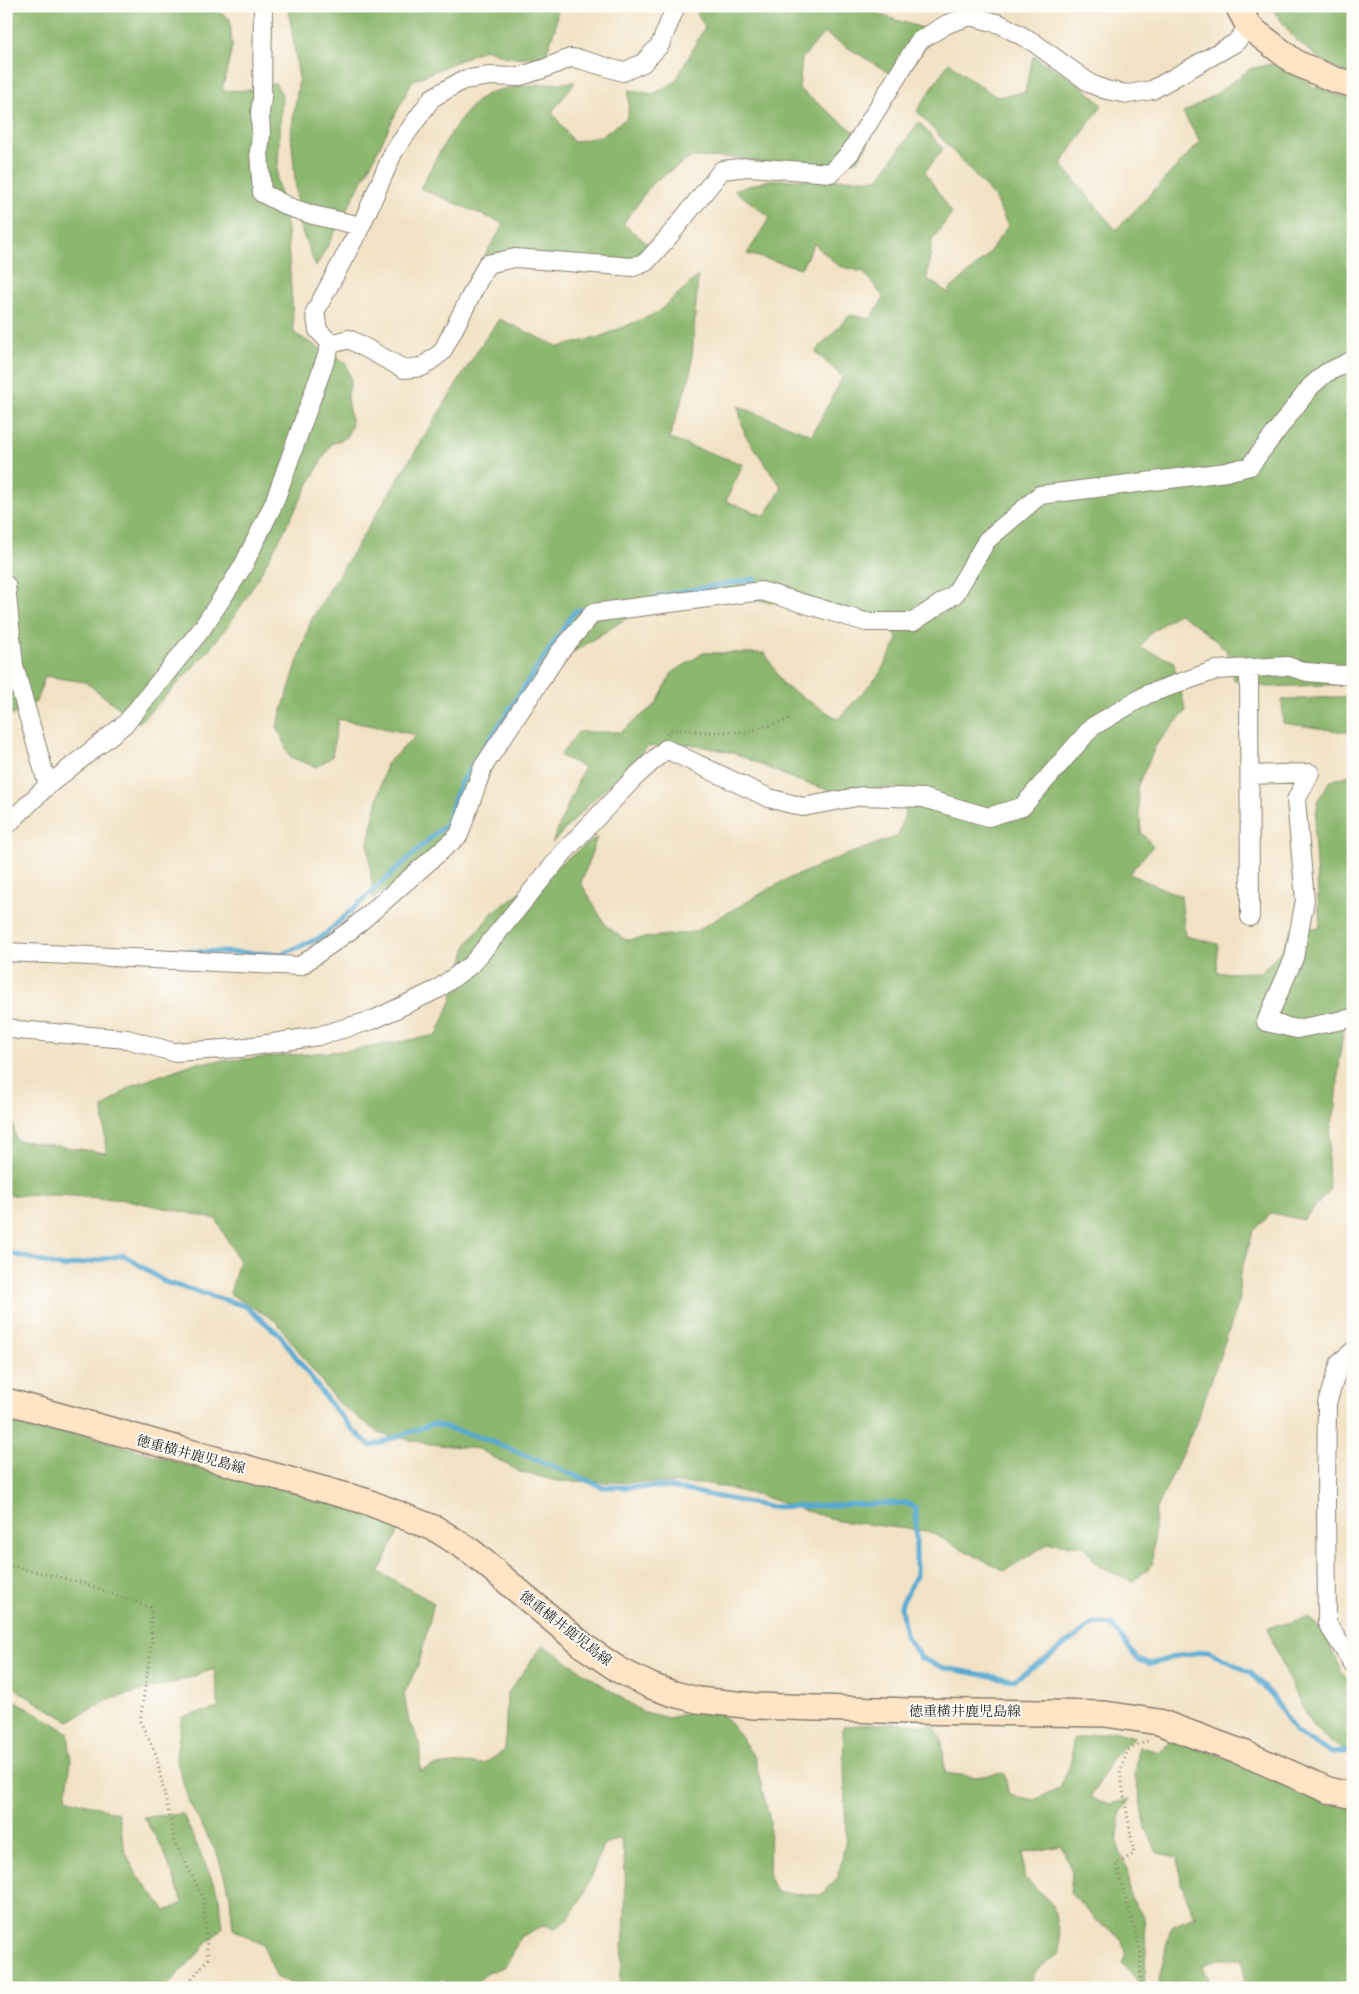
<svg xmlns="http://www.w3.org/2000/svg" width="1359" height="1994" font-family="Vollkorn,'Noto Serif JP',serif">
<rect width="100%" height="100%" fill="#fdfcf7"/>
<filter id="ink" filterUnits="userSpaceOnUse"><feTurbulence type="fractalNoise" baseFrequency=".02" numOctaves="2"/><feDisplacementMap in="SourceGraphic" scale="10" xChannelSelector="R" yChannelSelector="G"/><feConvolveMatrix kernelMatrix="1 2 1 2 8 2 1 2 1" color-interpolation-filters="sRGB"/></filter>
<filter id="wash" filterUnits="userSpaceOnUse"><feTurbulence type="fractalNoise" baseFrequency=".0096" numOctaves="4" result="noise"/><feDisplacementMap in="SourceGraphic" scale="20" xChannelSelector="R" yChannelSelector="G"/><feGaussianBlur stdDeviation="1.12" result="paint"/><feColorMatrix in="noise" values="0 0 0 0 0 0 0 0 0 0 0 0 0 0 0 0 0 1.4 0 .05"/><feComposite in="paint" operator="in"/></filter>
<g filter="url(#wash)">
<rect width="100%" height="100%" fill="#f2e2c5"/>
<path fill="#8cb76e" stroke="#546a45" d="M6 6H210L230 19 232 47 222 91 253 90 275 83 282 94 277 181 287 229 294 333 346 364 351 380 347 399 352 425 346 438 331 444C297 503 268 567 229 624 203 660 170 691 139 723L85 682 45 676 36 702 6 719V129L15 126 6 78Z
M288 6H558L555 28 545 58 506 57 485 49 412 81 365 176 316 267 299 224 291 133 299 79Z
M693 6H866L883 16 936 32 901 80 824 33 802 59 799 89 869 143 858 160 832 168 805 170 740 158 692 157 653 182 623 224 659 253 644 272 508 264 469 281 504 224 420 188C435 162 462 102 492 92 518 84 548 84 575 82L552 112 573 142 602 136 628 117 629 90 653 94 675 82 705 27Z
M1270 6H1353V76L1323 62 1294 38Z
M1033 56 1080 84 1102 105 1061 164 1116 230 1200 142 1183 113 1216 94 1250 69 1280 62 1313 86 1353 100V684L1267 687 1234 680 1226 650 1202 629 1179 613 1151 632 1140 648 1173 661 1186 711 1156 745 1137 787 1141 832 1153 846 1129 874 1181 896 1185 936 1218 944 1217 973 1262 972 1281 950 1292 928H1320L1314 833 1318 800 1330 781 1353 774V1017L1345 1020 1340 1054 1336 1106 1331 1127 1328 1158 1329 1191 1303 1220 1272 1213 1253 1232 1239 1278 1240 1299 1196 1423 1155 1513 1152 1565 1133 1582 1098 1566 1084 1546 1049 1543 1005 1571 927 1531 838 1521 761 1496 710 1484 557 1481 520 1472 479 1449 430 1444 380 1434 337 1402 276 1321 230 1294 239 1261 216 1219 127 1200 58 1195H6V1082L16 1140 106 1153 103 1108 131 1086 195 1063 354 1050 437 1035 451 1001 468 943 493 912 597 837 581 883 606 926 626 940 694 932 785 880 838 858 898 836 906 810 896 787 835 792 796 780 734 753 690 744 648 747 592 801 552 843 584 767 560 756 578 732H621L656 704 672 673 703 653H765L783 685 838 719 878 676 898 640 886 620 843 611 698 593 635 613 567 656 505 740 475 803 426 868 373 898 368 842 386 764 417 735 338 719 332 757 316 767 290 757 277 726 311 620 479 348 499 319 559 347 599 337 657 313 698 276 691 372 669 439 743 464 726 501 765 516 782 488 745 435 738 406 812 435 843 377 815 352 850 315 870 319 884 298 864 272 839 266 814 244 801 268 747 254 770 217 734 190 770 180 878 179 919 122 943 149 925 172 952 213 932 240 927 279 947 292 985 258 1008 226 994 197 917 111 949 62 971 80 997 97 1025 92Z
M1353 696V733L1283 723 1282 700Z
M6 1411 193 1467 220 1471 365 1512 399 1530 379 1572 434 1603 419 1663 404 1694 409 1722 420 1743V1771L434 1766 463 1763 484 1764 505 1750 507 1694 543 1645 641 1711 668 1718 699 1711 719 1710 741 1737 755 1759 770 1821 769 1877 776 1892 821 1895 838 1877 846 1839 843 1726 894 1723 934 1726 942 1741 945 1773 975 1777 1004 1773 1009 1795 1035 1800 1060 1787 1071 1763 1073 1739 1114 1731 1134 1737 1110 1760 1101 1780 1090 1798 1111 1804 1130 1799 1121 1812 1117 1843 1127 1869 1130 1896 1144 1918 1146 1951 1144 1988 1122 1963 1126 1952 1121 1938 1096 1920 1070 1892 1072 1873 1062 1846 1023 1853 1024 1877 1053 1905 1060 1940V1953L1036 1970 1028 1988H620C623 1942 630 1882 621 1838L603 1845 584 1894 568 1919 555 1929 545 1925 520 1937 506 1966 485 1974 470 1988H454L442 1979 434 1988H311L277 1978 263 1945 233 1929 230 1896 218 1856 189 1802 176 1759 182 1717 219 1708 214 1669 180 1681 111 1699 69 1721 21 1693 6 1679C6 1660 9 1642 6 1623Z
M1308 1618 1323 1632 1342 1671 1353 1682V1754L1335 1745 1311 1724 1292 1686 1267 1628Z
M13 1699 68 1732 71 1761 66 1798 118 1813 125 1851 137 1875 166 1911 183 1903 164 1851 143 1817 183 1814 219 1895 223 1927 165 1988H6V1713Z
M1171 1738 1353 1804V1988H1245L1243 1959H1217L1202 1966 1214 1988H1157L1171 1926 1195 1917 1181 1883 1178 1857 1158 1853 1146 1828 1135 1776 1139 1747 1161 1752Z"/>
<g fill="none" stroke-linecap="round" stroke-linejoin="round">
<path stroke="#57a9d2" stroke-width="5" d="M657 596 755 579
M124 949 282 954 322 937 446 824 460 784 575 611 592 608
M6 965 13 956
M6 1252 63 1267 124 1255 165 1282 245 1306 280 1335 328 1401 353 1430 371 1446 433 1424 483 1438 603 1487H669L770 1507 906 1503 916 1508V1576L901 1605 905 1635 921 1658 944 1668 1014 1680 1046 1659 1094 1623 1112 1625 1138 1660 1151 1664 1181 1655 1208 1651 1251 1673 1274 1698 1296 1733 1331 1753 1353 1751"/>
</g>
</g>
<g filter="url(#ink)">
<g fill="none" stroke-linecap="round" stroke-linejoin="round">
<defs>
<path id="street" d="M263 6 262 98 260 113 261 135 259 152 262 193 289 207 313 215 361 226
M331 344 349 339 404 369 422 367 442 352 487 264 515 258 633 267 646 262 665 241 722 170 748 167 831 173 850 153 919 41 947 24 971 16 1000 24 1033 42 1091 84 1106 90 1128 94 1152 90 1235 43 1249 27
M6 585 14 666 48 786
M1249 668 1250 917
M1250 775 1310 773 1296 800 1305 900 1294 958 1266 1022 1297 1029 1353 1018
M6 826 46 787 126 723 201 630 242 568 274 503 331 344 318 330 315 312 361 226 394 151 432 98 463 80 490 76 518 77 543 69 570 58 579 59 623 72 643 63 660 45 676 6
M6 952 300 966 352 929 459 835 483 767 558 654 593 613 762 591 866 622H913L955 594 987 540 1040 495 1226 472 1250 466 1311 386 1326 373 1353 360
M6 1027 18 1030 127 1039 173 1052 240 1048 318 1036 373 1020 438 989 472 964 564 852 635 777 666 749 769 798 803 807 862 796 923 798 988 817 1022 807 1092 727 1148 694 1216 670 1287 666 1307 672 1341 675 1353 674
M1353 1351 1340 1362 1327 1403 1326 1496 1327 1623 1353 1664"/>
<path id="secondary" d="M1238 6 1249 27 1296 63 1335 80 1353 84
M6 1401 365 1501 436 1529 472 1552 585 1647 619 1670 651 1686 674 1694 698 1700 755 1706 909 1711 1105 1714 1159 1722 1246 1754 1328 1790 1353 1796"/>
</defs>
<use href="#street" stroke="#877f70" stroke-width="20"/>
<use href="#secondary" stroke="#877f70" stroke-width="28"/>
<path stroke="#877f70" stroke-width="3" stroke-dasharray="1 4" stroke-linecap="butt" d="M667 734 673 729 707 732H746L791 719
M6 1568 17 1567 79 1582 150 1607 152 1642 140 1721 156 1754 175 1843 203 1897 208 1959 184 1988
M1140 1988 1141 1953 1116 1864 1134 1854 1120 1771 1128 1750 1148 1741"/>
<use href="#street" stroke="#fff" stroke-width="18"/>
<use href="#secondary" stroke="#ffe4c6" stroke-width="25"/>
</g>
</g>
<g text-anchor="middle" stroke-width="4" stroke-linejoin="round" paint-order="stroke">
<g font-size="14" fill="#1c1c1c" stroke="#fdfcf7">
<text transform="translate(191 1454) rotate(15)" y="5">徳重横井鹿児島線</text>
<text transform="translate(566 1628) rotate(38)" y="5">徳重横井鹿児島線</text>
<text x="965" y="1716">徳重横井鹿児島線</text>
</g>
</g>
<rect width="1359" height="1994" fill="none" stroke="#fdfcf7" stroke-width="25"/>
</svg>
